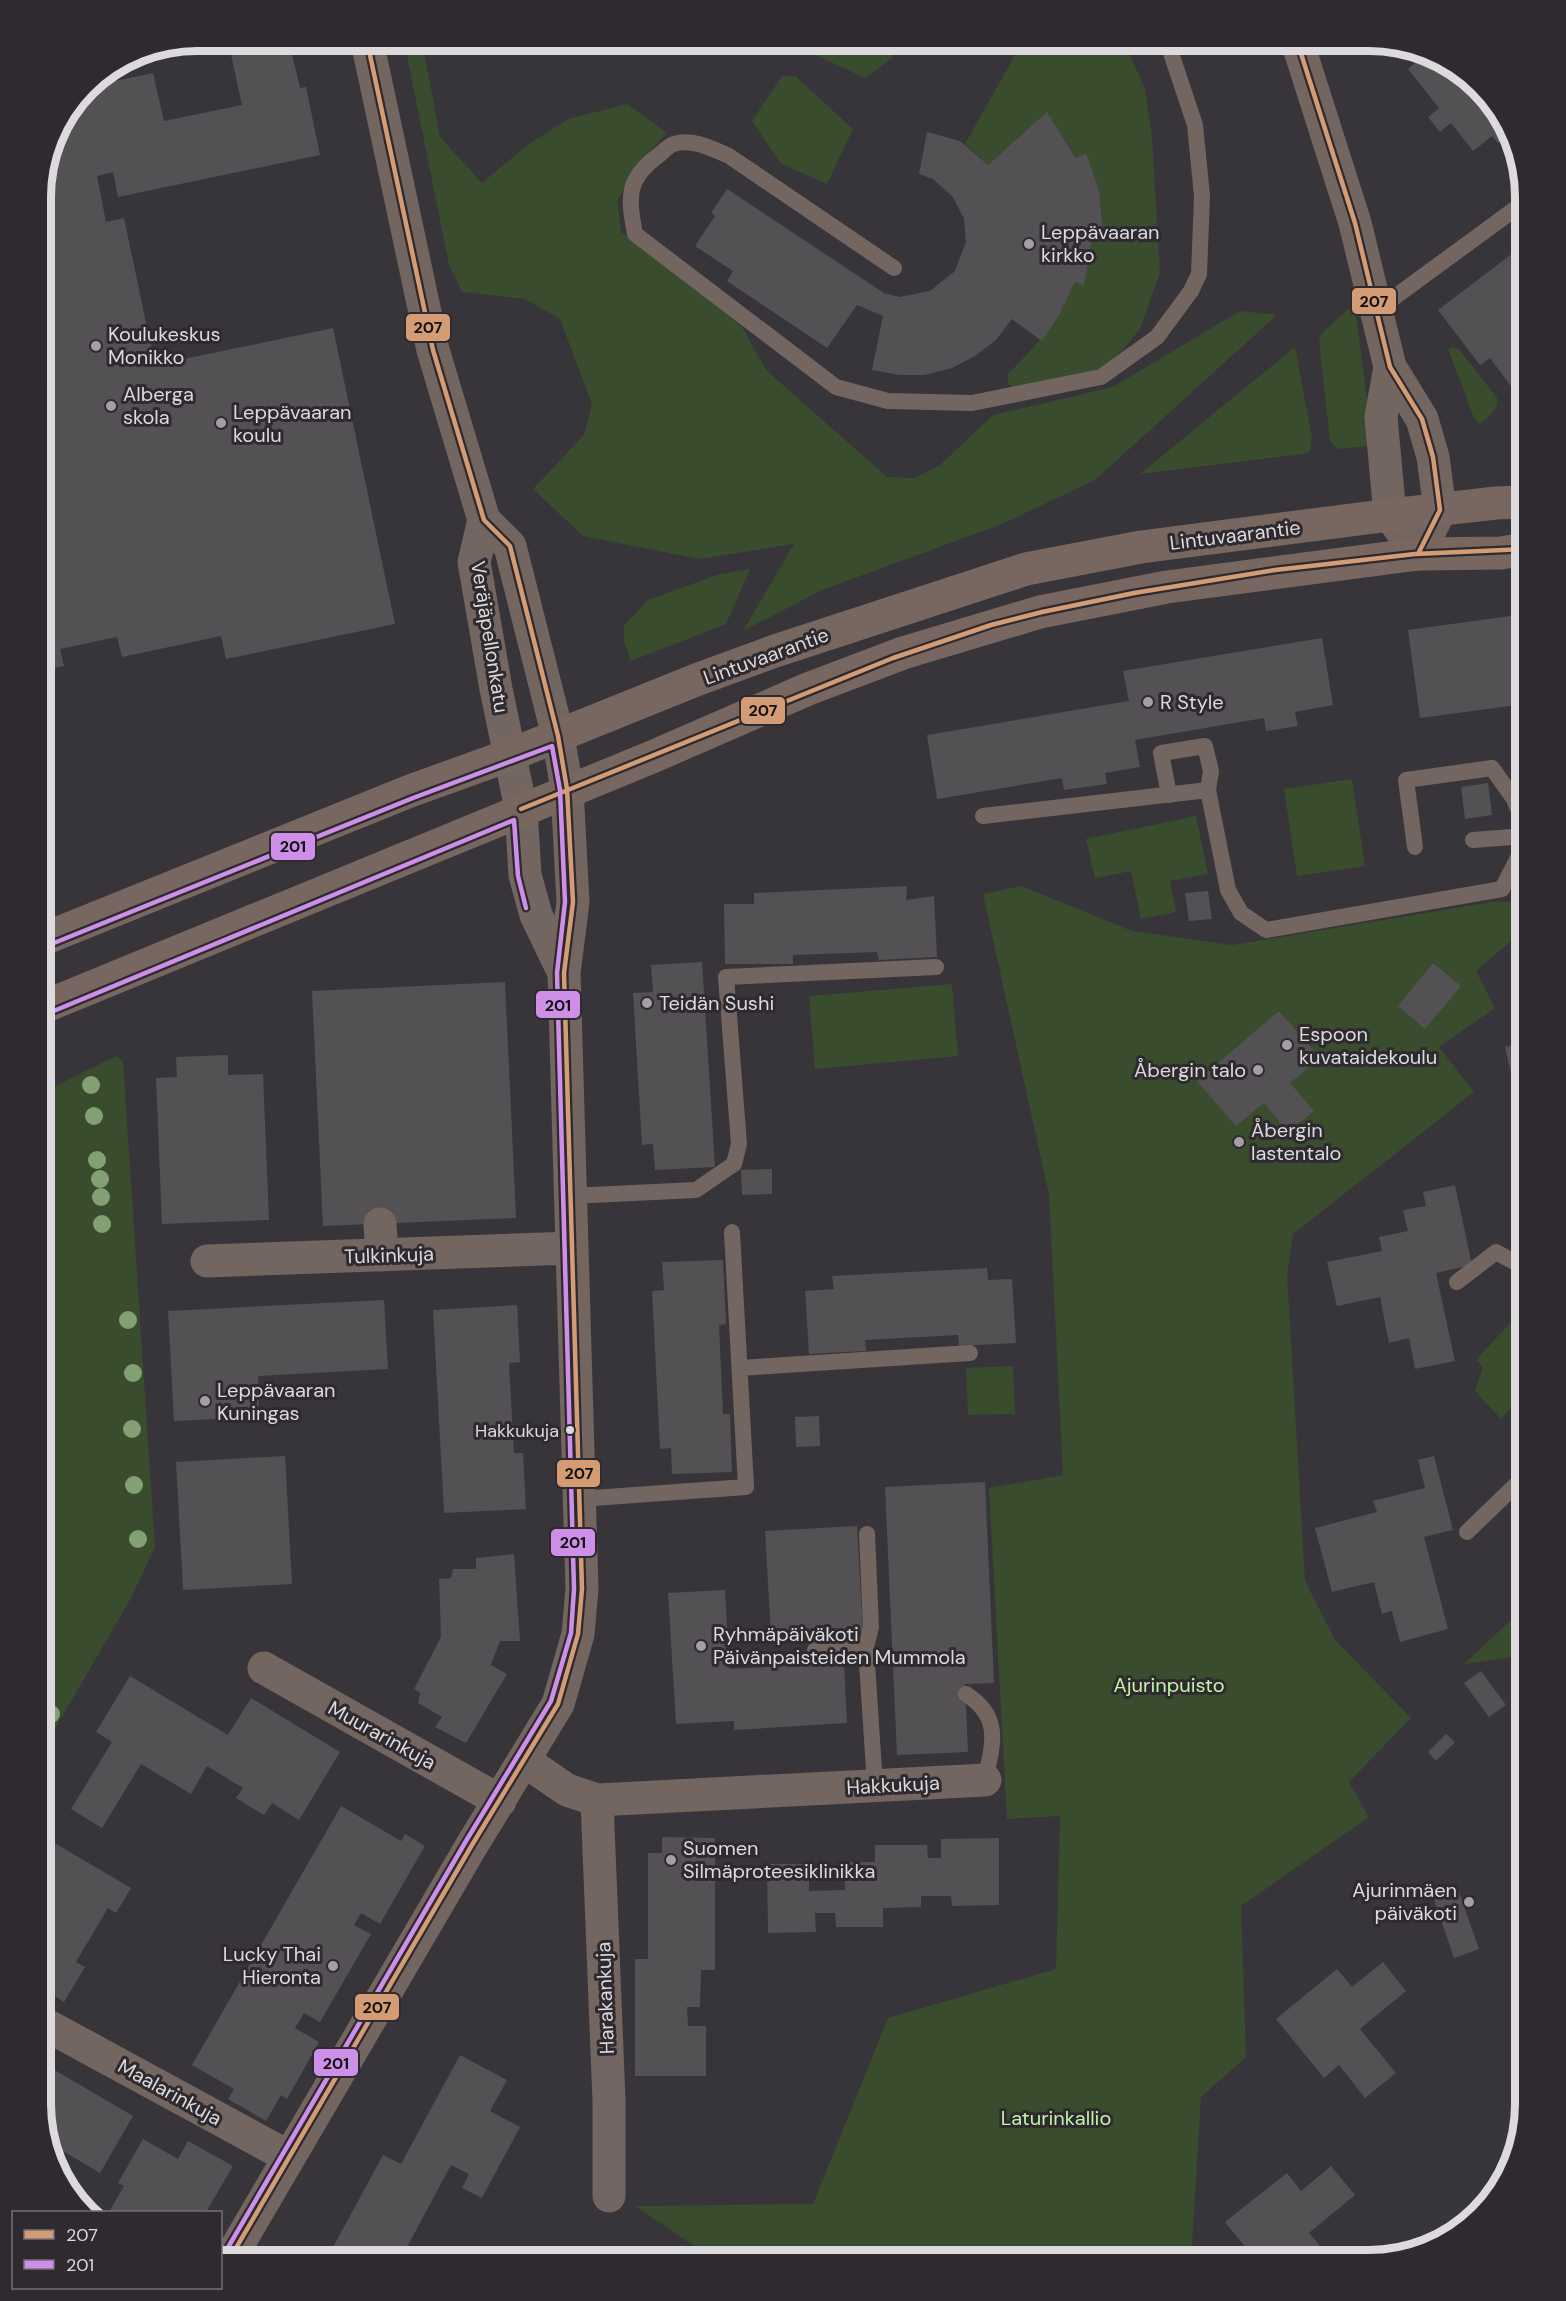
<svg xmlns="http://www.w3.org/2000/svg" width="1566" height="2301" font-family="'DM Sans',sans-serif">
<rect width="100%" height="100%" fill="#373539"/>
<path fill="#394c2d" d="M404 41H422L440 137 482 183 526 146 568 119 627 104 667 133 638 165 617 201 621 232 668 263 742 327 766 370 887 477 914 478 939 466 993 415 1113 387 1240 311 1277 315 1095 480 1002 524 822 590 743 631 794 544 700 559 583 536 533 489 584 435 592 404 560 319 525 299 462 292 449 265Z
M688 41H748L732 47 686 45Z
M786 41H895L892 58 865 78Z
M1023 41H1115L1130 55 1145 89 1152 138 1160 273 1140 329 1118 355 1093 372 1014 388 1008 383V374C1041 341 1054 324 1075 282L1084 286 1094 231 1103 229 1099 191 1047 113 988 165 965 144Z
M782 76H795L853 129 827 184 780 163 752 121Z
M1348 309 1356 315 1371 430 1370 446 1338 449 1330 441 1319 341 1322 333Z
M1295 347 1312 438 1310 451 1303 454 1140 474Z
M1454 347 1459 349 1497 398C1499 410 1488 417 1480 424L1474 418 1448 349Z
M750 569 726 624 631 661 624 641V626L648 600 717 575Z
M1352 779 1365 866 1297 876 1284 789Z
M1196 816 1208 874 1170 881 1176 912 1141 919 1131 871 1095 878 1086 839Z
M1021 886 1132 931 1232 945 1492 902H1525V929L1476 971 1495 1008 1439 1047 1474 1092 1293 1234 1287 1274 1305 1581 1335 1640 1411 1718 1349 1782 1369 1817 1241 1906 1246 2057 1201 2097 1191 2260H715L635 2206 813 2204 888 2018 1056 1969 1060 1816 1007 1819 989 1488 1063 1475 1049 1195 983 894Z
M952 984 958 1056 815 1069 809 996Z
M116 1056 123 1061 155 1547 131 1598 41 1753V1546L44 1538 41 1532V1093Z
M1525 1307V1392L1501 1419 1475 1391 1483 1367 1476 1360Z
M1013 1366 1015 1414 968 1415 966 1368Z
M1525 1607V1655L1464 1664Z"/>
<path fill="#535153" d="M228 41H289L300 88 306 87 320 155 118 197 113 172 97 176 106 222 124 218 155 365 333 328 395 624 226 659 221 636 122 657 117 637 60 649 64 666 44 670 41 657V187L53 137 86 87 153 73 164 121 242 105Z
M1414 52 1447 62 1505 119 1509 134 1498 143 1492 136 1473 151 1451 123 1440 132 1428 117 1439 108 1408 69 1420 59Z
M1047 112 1076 158 1086 153 1099 191 1103 230 1094 231 1084 286 1075 282 1059 315 1042 341 1012 319 996 340 975 356 952 368 925 375H899L872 370 883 316 857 305 827 348 727 281 733 271 695 246 715 216 711 213 727 189 884 293 899 297 930 291 955 271 966 242 964 219 953 197 933 179 919 174 927 132 960 141 988 165Z
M1517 250 1525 261V405L1490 358 1480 365 1438 310Z
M1525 614V682L1522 683 1525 704 1420 718 1408 630Z
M1322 638 1333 705 1295 712 1298 726 1266 731 1264 718 1135 740 1140 767 1105 773 1107 784 1064 790 1062 778 937 799 927 735 1129 701 1123 671Z
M1488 783 1492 815 1465 819 1461 787Z
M907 886 906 900 934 896 937 957 879 960 877 952 793 955V964H725L724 904H754V893Z
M1208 891 1212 919 1189 921 1185 893Z
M702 962 715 1167 655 1170 653 1144 642 1145 633 993 653 992 651 965Z
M1433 963 1461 986 1425 1029 1398 1006Z
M505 982 516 1218 323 1226 312 991Z
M1279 1011 1320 1058 1290 1083 1314 1111 1288 1132 1264 1103 1236 1126 1197 1081Z
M1525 1043V1083L1514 1086 1505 1047Z
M228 1055V1075L263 1074 269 1220 162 1224 156 1078 177 1077 176 1057Z
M772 1169V1194L742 1195 741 1170Z
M1455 1185 1472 1265 1436 1273 1455 1361 1415 1369 1409 1338 1389 1343 1380 1297 1337 1306 1327 1262 1382 1251 1379 1237 1408 1231 1403 1210 1426 1206 1423 1192Z
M723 1260 726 1324 719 1325 723 1414H730L732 1472 672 1474 671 1448 660 1449 652 1291 664 1290 662 1262Z
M987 1268 988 1280 1012 1279 1016 1343 959 1346 958 1335 865 1340 866 1351 809 1354 805 1291 834 1289 832 1276Z
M384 1300 388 1369 258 1376 259 1417 174 1421 168 1311Z
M517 1305 520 1362 509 1363 514 1453H523L526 1509 444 1513 433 1310Z
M819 1416 820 1446 796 1447 795 1417Z
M285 1456 292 1584 183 1590 176 1462Z
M1434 1456 1453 1530 1424 1537 1448 1629 1400 1642 1392 1611 1382 1614 1374 1582 1332 1592 1315 1528 1377 1512 1373 1501 1425 1488 1418 1460Z
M985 1482 994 1683 965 1684 968 1752 897 1755 885 1487Z
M857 1526 863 1631 771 1636 765 1531Z
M514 1554 520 1641H500L491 1665 507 1674 466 1743 435 1727 442 1717 418 1703 420 1693 414 1689 441 1637 439 1579 451 1578 453 1569H476V1558Z
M725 1590 729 1669 844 1663 847 1723 734 1730V1721L676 1724 668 1593Z
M1481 1671 1506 1705 1489 1717 1464 1683Z
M130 1676 228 1735 251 1698 340 1752 299 1820 272 1803 264 1815 236 1798 243 1788 207 1766 191 1794 141 1764 102 1828 71 1809 112 1742 96 1732Z
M1446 1734 1455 1742 1436 1761 1428 1752Z
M341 1806 401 1841 405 1834 425 1846 380 1924 361 1913 354 1925 371 1934 320 2022 304 2013 295 2028 319 2042 287 2099 281 2095 266 2121 228 2099 234 2089 192 2065Z
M41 1835 131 1888 116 1913 108 1908 76 1962 85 1967 64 2002 41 1988 45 1980 41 1977Z
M662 1837 715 1838V1970H701L700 2007H687L688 2026H706V2076H635V1959H648V1853H662Z
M999 1838V1905L952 1906 951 1896H921V1907L883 1908V1927H836L835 1913H815L816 1932 768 1933 767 1864H809V1891L845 1890V1862H875V1845H927L928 1858H941V1839Z
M1459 1892 1479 1949 1454 1958 1434 1900Z
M1383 1962 1406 1991 1360 2029 1396 2073 1365 2098 1339 2065 1324 2078 1276 2019 1337 1969 1352 1987Z
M460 2055 507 2080 490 2111 520 2127 482 2198 462 2188 469 2174 451 2165 400 2260H326L383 2155 401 2164Z
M41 2062 133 2116 100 2173 51 2144 41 2104Z
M143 2139 178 2159 188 2141 233 2166 206 2212H109L124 2186 118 2183Z
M1331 2166 1355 2195 1309 2233 1332 2260H1256L1225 2222 1287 2173 1301 2191Z"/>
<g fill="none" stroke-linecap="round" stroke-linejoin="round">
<path stroke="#73655f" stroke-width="16" d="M894 268 729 156C713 149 692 138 674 144 669 145 663 152 659 155 626 179 628 197 635 234L836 387 888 401 972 403 1101 377 1157 337 1191 291 1199 274 1202 196 1195 125 1167 41
M1377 310 1519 206 1525 214
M1169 795 1161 753 1205 746 1211 771 1208 790
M983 816 1208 790 1228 890 1241 913 1266 930 1502 889 1525 844
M1473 840 1525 836
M1415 847 1406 780 1492 768 1514 799 1525 826
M570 1196 696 1190 734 1164 739 1144 726 977 936 967
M1457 1282 1496 1252 1525 1268
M740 1368 970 1353
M579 1499 746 1487 732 1232
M1467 1532 1525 1476
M866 1647 871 1627 867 1534
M815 1650 866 1647 875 1786
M966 1694C1002 1717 993 1744 985 1780"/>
<path stroke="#73655f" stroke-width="33" d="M1297 41 1355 223 1390 367 1422 419 1433 457 1440 510 1418 554 1390 515 1381 417 1390 367
M484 520 474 562 496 689 521 809 525 875 536 915 564 973
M380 1224 382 1255
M207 1261 570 1248
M264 1668 500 1801
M525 1761 567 1790 597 1800 985 1780
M597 1800 609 2101V2196
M50 2027 289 2157
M229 2260 472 1845 558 1704 578 1634 582 1589 564 973 573 902 567 789 558 736 510 546 484 520 433 350 367 41"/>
<path stroke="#786760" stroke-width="33" d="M41 940 410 791 510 755 696 680 775 651 1026 569 1141 547 1390 515 1496 503 1525 502
M41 1008 652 757 808 689 903 653 1040 612 1167 587 1418 554 1501 553 1525 549"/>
<defs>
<path id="bus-1" d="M1297 41 1355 223 1390 367 1422 419 1433 457 1440 510 1418 554
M521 809 893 658 991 625 1042 612 1134 593 1275 570 1415 554 1525 549
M229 2260 472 1845 558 1704 578 1634 582 1589 564 973 573 902 567 789 558 736 510 546 484 520 433 350 367 41"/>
<path id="bus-2" d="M44 947 413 798 552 746 560 790 565 902 557 973 574 1589 571 1633 551 1701 466 1841 223 2256
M44 1015 514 820 518 876 526 908"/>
</defs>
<use href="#bus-1" stroke="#2e2a2f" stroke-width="9"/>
<use href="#bus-2" stroke="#2e2a2f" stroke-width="9"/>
<use href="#bus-1" stroke="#d39c74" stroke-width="4.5"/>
<use href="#bus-2" stroke="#ce8fe9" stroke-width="4.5"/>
</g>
<g fill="#839f74">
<circle cx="91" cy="1085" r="9"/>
<circle cx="94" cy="1116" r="9"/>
<circle cx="97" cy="1160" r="9"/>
<circle cx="100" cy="1179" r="9"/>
<circle cx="101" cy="1197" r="9"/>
<circle cx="102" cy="1224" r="9"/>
<circle cx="128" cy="1320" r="9"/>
<circle cx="133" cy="1373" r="9"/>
<circle cx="132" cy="1429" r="9"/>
<circle cx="134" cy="1485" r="9"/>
<circle cx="138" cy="1539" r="9"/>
<circle cx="51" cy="1714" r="9"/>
</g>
<g fill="#a2a0a4" stroke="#2e2a2f" stroke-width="2">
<circle cx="1029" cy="244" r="6"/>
<circle cx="96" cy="346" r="6"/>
<circle cx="111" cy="406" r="6"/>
<circle cx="221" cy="423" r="6"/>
<circle cx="1148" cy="702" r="6"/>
<circle cx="647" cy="1003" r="6"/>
<circle cx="1287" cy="1045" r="6"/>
<circle cx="1258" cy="1070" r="6"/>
<circle cx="1239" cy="1142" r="6"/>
<circle cx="205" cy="1401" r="6"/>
<circle cx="701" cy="1646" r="6"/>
<circle cx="671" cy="1860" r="6"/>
<circle cx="1469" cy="1902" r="6"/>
<circle cx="333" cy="1966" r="6"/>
</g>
<circle fill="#dcdadd" stroke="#2e2a2f" stroke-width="2" cx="570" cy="1430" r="5"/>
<g text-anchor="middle" stroke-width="6" stroke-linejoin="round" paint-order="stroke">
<g font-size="18" fill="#dcdadd" stroke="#2e2a2f" text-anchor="end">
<text x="559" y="1437">Hakkukuja</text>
</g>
<g font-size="20" fill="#dcdadd" stroke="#2e2a2f" text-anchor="start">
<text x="1041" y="239">Leppävaaran<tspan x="1041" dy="23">kirkko</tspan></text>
<text x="108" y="341">Koulukeskus<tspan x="108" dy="23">Monikko</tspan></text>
<text x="123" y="401">Alberga<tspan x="123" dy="23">skola</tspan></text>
<text x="233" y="419">Leppävaaran<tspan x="233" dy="23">koulu</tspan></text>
<text x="1160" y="709">R Style</text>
<text x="659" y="1010">Teidän Sushi</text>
<text x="1299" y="1041">Espoon<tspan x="1299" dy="23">kuvataidekoulu</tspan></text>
<text x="1246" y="1077" text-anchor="end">Åbergin talo</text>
<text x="1251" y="1137">Åbergin<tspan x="1251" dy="23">lastentalo</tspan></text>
<text x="217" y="1397">Leppävaaran<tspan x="217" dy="23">Kuningas</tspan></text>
<text x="713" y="1641">Ryhmäpäiväkoti<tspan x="713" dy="23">Päivänpaisteiden Mummola</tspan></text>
<text x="683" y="1855">Suomen<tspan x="683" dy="23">Silmäproteesiklinikka</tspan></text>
<text x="1457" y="1897" text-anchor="end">Ajurinmäen<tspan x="1457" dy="23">päiväkoti</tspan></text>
<text x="321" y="1961" text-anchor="end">Lucky Thai<tspan x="321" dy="23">Hieronta</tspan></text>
</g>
<g font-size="20" fill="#dcdadd" stroke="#2e2a2f">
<text transform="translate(1235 535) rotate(-7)" y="7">Lintuvaarantie</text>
<text transform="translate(490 637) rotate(81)" y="7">Veräjäpellonkatu</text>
<text transform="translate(766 656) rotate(-20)" y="7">Lintuvaarantie</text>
<text transform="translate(389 1255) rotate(-2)" y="7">Tulkinkuja</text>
<text transform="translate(382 1735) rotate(29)" y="7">Muurarinkuja</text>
<text transform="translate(893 1785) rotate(-3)" y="7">Hakkukuja</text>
<text transform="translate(605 1998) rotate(-92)" y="7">Harakankuja</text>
<text transform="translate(170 2092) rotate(29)" y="7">Maalarinkuja</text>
</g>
<g font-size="20" fill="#c1f5a5" stroke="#2e2a2f">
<text x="1169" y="1692">Ajurinpuisto</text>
<text x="1056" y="2125">Laturinkallio</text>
</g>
</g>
<path d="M0 0H1566V2301H0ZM197 51H1369A146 146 0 0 1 1515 197V2104A146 146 0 0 1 1369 2250H197A146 146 0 0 1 51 2104V197A146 146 0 0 1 197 51Z" fill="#2e2a2f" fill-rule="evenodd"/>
<path fill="none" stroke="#dcdadd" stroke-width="8" d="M197 51H1369A146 146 0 0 1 1515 197V2104A146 146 0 0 1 1369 2250H197A146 146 0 0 1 51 2104V197A146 146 0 0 1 197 51Z"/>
<g stroke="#2e2a2f" stroke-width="2">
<rect x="1351" y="287" width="46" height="28" rx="6" fill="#d39c74"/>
<rect x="405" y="313" width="46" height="29" rx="6" fill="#d39c74"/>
<rect x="740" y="696" width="46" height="29" rx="6" fill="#d39c74"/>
<rect x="270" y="832" width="46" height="29" rx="6" fill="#ce8fe9"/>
<rect x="535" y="990" width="46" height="29" rx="6" fill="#ce8fe9"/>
<rect x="556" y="1459" width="45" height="29" rx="6" fill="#d39c74"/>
<rect x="550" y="1528" width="46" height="29" rx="6" fill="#ce8fe9"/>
<rect x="354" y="1993" width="46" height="28" rx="6" fill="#d39c74"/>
<rect x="313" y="2048" width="46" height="29" rx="6" fill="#ce8fe9"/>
</g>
<g font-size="16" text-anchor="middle" font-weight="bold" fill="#111">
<text x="1374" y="307">207</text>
<text x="428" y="333">207</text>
<text x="763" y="716">207</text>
<text x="293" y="852">201</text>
<text x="558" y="1011">201</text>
<text x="579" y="1479">207</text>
<text x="573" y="1548">201</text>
<text x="377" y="2013">207</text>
<text x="336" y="2069">201</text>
</g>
<rect x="12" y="2211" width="210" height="78" fill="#2e2a2f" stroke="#747075" stroke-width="1.5"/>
<rect x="24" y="2230" width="30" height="9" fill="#d39c74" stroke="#747075" stroke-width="1.5"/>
<text x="66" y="2241" font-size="18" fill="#dcdadd">207</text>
<rect x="24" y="2260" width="30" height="9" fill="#ce8fe9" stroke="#747075" stroke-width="1.5"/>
<text x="66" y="2271" font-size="18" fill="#dcdadd">201</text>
</svg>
